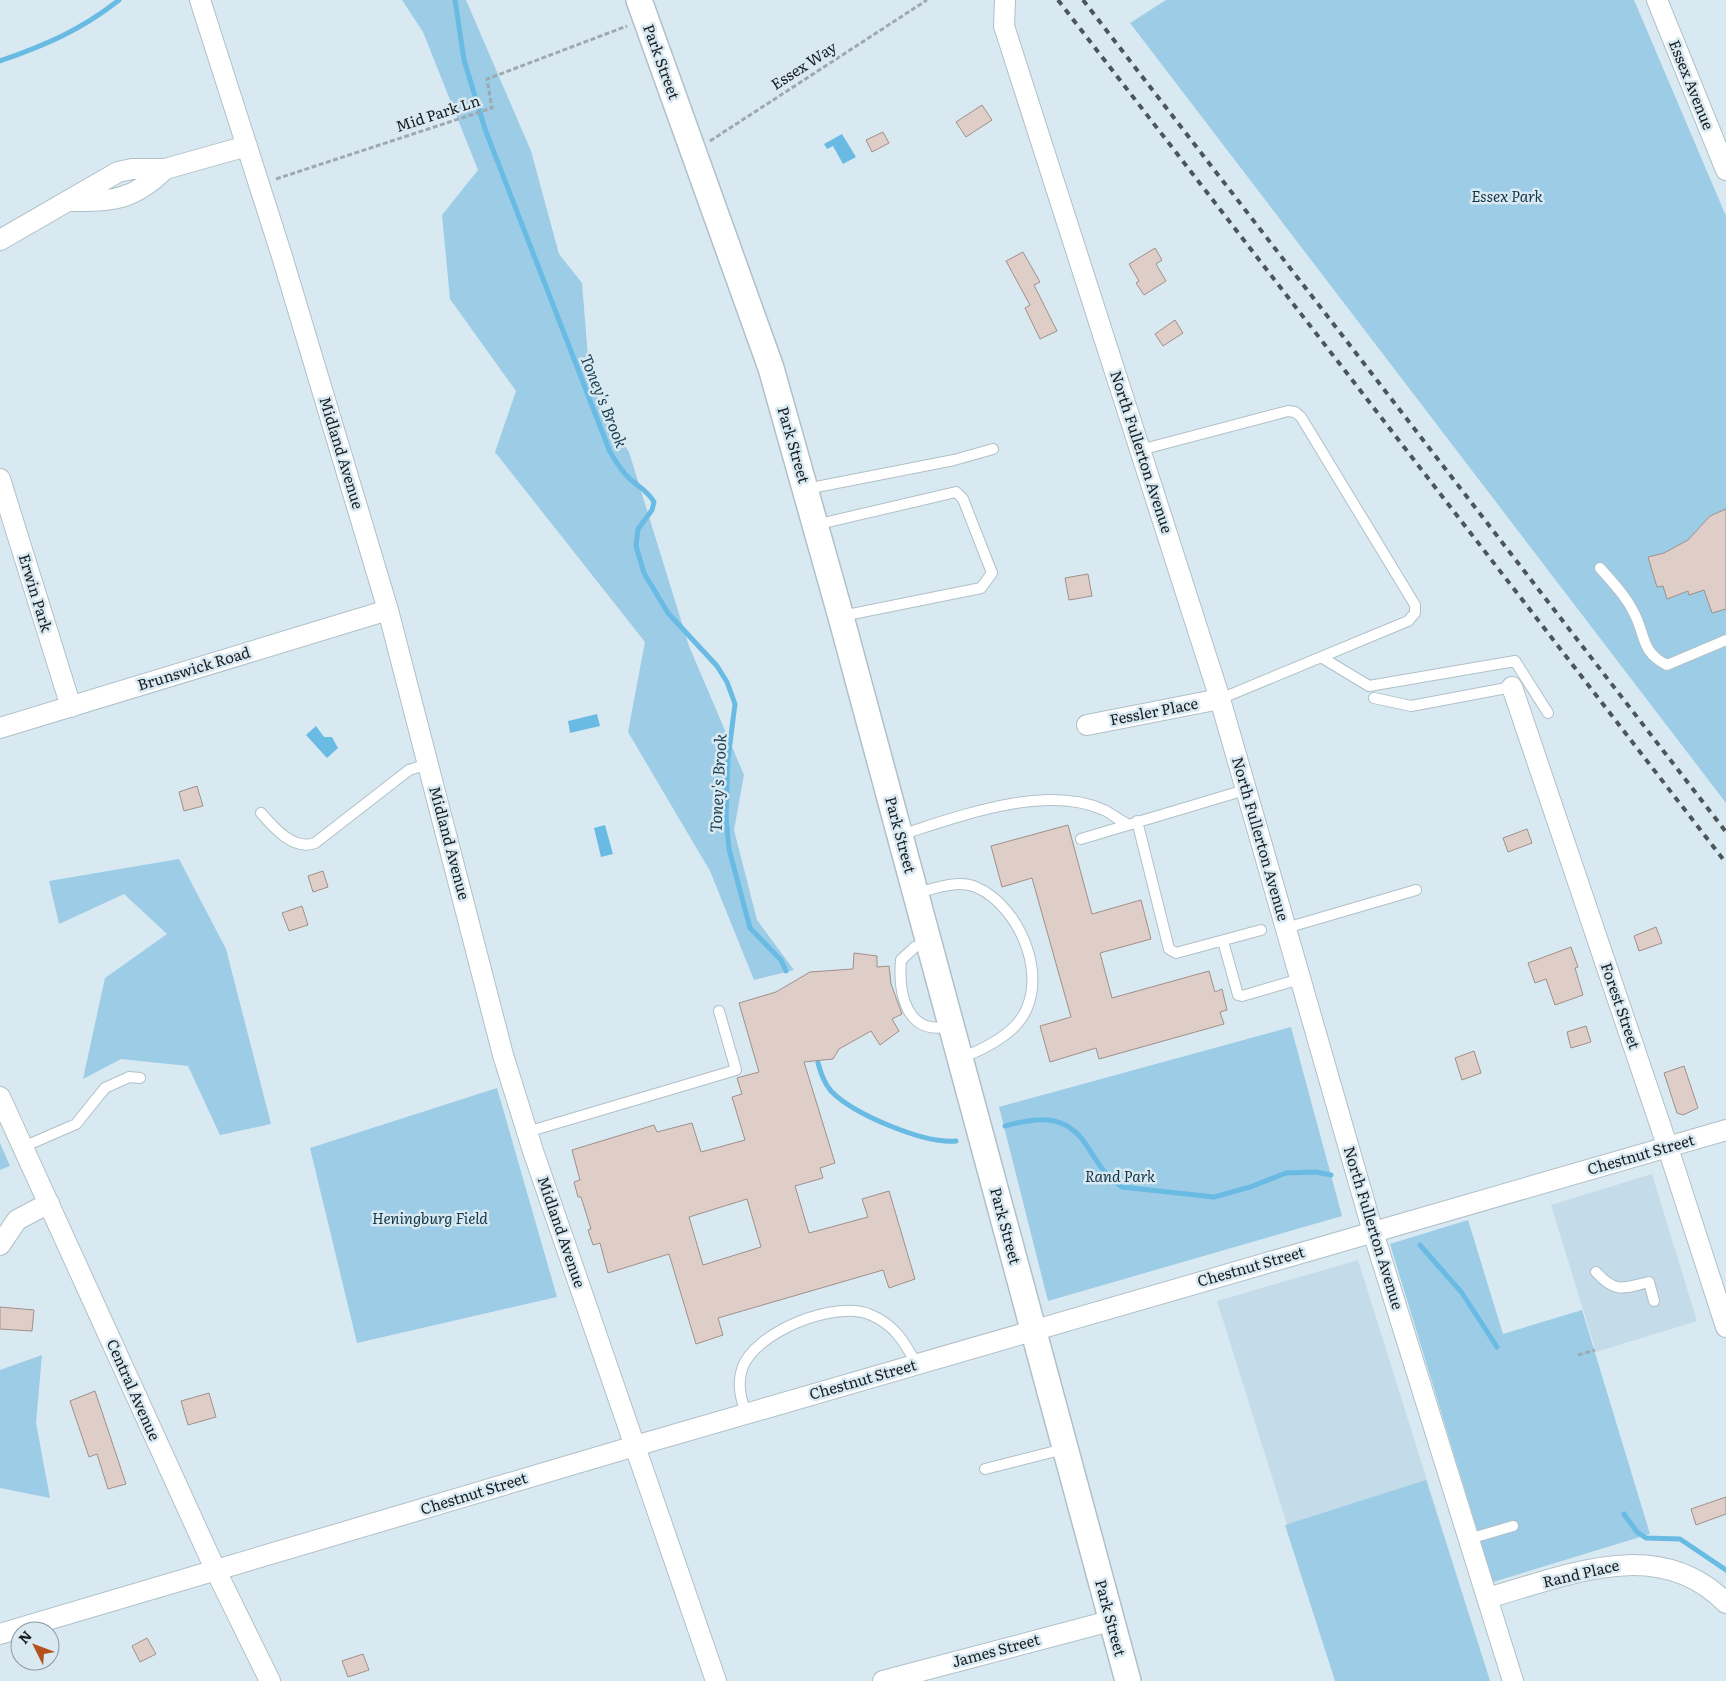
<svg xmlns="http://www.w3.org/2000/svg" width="1726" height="1681" font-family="Literata,serif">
<rect width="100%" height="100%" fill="#d9e9f2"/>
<path fill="#c4dce9" d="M1652 1174 1697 1321 1596 1352 1551 1205Z
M1358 1260 1490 1681H1336L1217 1301Z"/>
<path fill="#9ccce6" d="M402 0H466L531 151 559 254 582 283 589 370 601 408 629 452 689 646 744 775 734 830 757 920 794 970 754 980 710 871 628 732 645 642 495 452 516 391 450 299 442 215 478 170 423 32Z
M1166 0H1634L1726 216V803L1130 23Z
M179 859 226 949 271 1124 220 1135 188 1066 121 1059 83 1079 105 978 167 934 124 894 59 924 49 881Z
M1291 1027 1342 1216 1048 1301 999 1107Z
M497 1088 557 1297 357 1343 310 1148Z
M0 1143 10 1166 0 1170Z
M1468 1220 1503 1334 1582 1310 1650 1534 1493 1582 1390 1244Z
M42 1355 36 1423 50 1498 0 1488V1370Z
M1426 1480 1490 1681H1335L1285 1525Z"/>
<path fill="#6abbe4" d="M842 134 856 157 843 164 833 146 827 149 824 144Z
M597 714 600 726 570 733 568 721Z
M316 726 324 737H332L338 748 327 758 306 735Z
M605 825 613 854 601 857 594 828Z"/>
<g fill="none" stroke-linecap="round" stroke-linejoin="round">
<path stroke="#6abbe4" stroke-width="5" d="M455 0 464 60 485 129 610 452C616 462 622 472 630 479 639 487 648 491 654 502L652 510 638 529 636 546 644 573 668 613 717 666 727 682 735 704 728 759 726 817 729 849 750 928 781 960 786 971
M0 61C46 45 81 30 119 0
M818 1063C821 1073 824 1083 831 1091 853 1114 924 1144 956 1141
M1005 1126C1038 1117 1066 1113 1087 1146 1098 1163 1105 1176 1122 1187L1214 1197 1250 1187 1286 1173 1316 1172 1331 1175
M1420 1245 1462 1293 1497 1347
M1624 1514 1637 1532 1646 1538 1680 1539 1726 1570"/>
</g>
<path fill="#dfcec7" stroke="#9f9089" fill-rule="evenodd" d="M982 105 992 120 966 137 956 122Z
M883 132 889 143 872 152 866 140Z
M1155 248 1162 260 1156 264 1166 281 1144 295 1136 283 1139 281 1129 264Z
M1023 252 1040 282 1034 285 1057 331 1040 339 1025 308 1030 305 1006 261Z
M1175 320 1183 333 1163 346 1155 334Z
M1726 509V609L1712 613 1704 590 1689 595 1688 591 1667 599 1663 586 1657 587 1648 557 1664 553 1688 540 1710 516Z
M1088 574 1092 596 1069 600 1065 578Z
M197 786 203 806 184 811 179 792Z
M1068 825 1092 914 1141 900 1151 939 1100 953 1112 998 1209 971 1215 992 1222 989 1227 1010 1220 1012 1224 1024 1099 1059 1096 1048 1050 1062 1040 1026 1071 1017 1032 878 1002 887 991 846Z
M1527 829 1532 843 1508 852 1503 838Z
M323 871 328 887 313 892 308 876Z
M302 906 308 925 289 931 282 913Z
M1656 927 1662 943 1639 951 1634 936Z
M1571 947 1578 967 1575 968 1583 995 1555 1005 1546 979 1535 983 1528 963Z
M854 953 877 956V967L889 966 891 984 902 1014 892 1019 899 1031 880 1045 871 1031 839 1049 833 1059 804 1062 835 1163 820 1168 823 1178 795 1186 809 1233 868 1217 862 1199 889 1191 915 1279 889 1288 883 1270 718 1318 723 1335 696 1344 669 1254 608 1273 600 1243 593 1245 588 1230 591 1229 581 1197H578L574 1182 580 1180 572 1150 654 1125 657 1132 692 1123 701 1152 745 1140 732 1097 742 1094 737 1078 759 1072 739 1003 776 992 810 972 853 969ZM747 1199 761 1247 703 1265 689 1217Z
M1586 1026 1591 1042 1571 1048 1567 1032Z
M1474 1051 1481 1073 1462 1080 1455 1058Z
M1684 1066 1698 1108 1683 1115 1677 1113 1664 1073Z
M0 1307 34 1310 32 1331 0 1329Z
M95 1391 126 1484 108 1489 97 1454 89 1457 70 1401Z
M209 1393 216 1417 188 1425 181 1401Z
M1726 1497V1514L1696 1525 1691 1509Z
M147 1638 156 1654 140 1662 132 1646Z
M363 1654 369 1670 348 1677 342 1661Z"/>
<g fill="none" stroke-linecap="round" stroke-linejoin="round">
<defs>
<path id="service" d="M1140 450 1288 411 1295 412 1301 417 1415 605V613L1408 621 1220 699
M806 489 954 460 993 449
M815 525 956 492 963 499 992 573 981 588 842 616
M1600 568C1613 583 1627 597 1635 615 1646 637 1641 652 1667 665L1726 640
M1321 657 1369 686 1515 661 1548 713
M1374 698 1411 706 1512 687
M261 813C274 828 294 851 315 843L409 770 428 764
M1137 821 1169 949 1176 953 1261 930
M900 835C958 817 1045 783 1104 810 1112 814 1119 820 1127 824
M1081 839 1245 790
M916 893C934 889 957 879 976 887 1022 907 1053 985 1016 1025 1002 1040 979 1051 961 1058
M1286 928 1416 890
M1223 941 1238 995 1242 996 1300 979
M928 942 915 947 901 960C898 995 907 1037 951 1026
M527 1132 736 1070 719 1011
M23 1147 76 1124 105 1088 129 1077 140 1078
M1596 1272C1616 1294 1623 1288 1649 1282L1654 1301
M746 1414C741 1399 737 1385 742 1369 754 1332 836 1299 871 1315 895 1325 905 1343 917 1365
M985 1469 1064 1449
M1469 1539 1513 1526"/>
<path id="minor" d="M200 0 281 253 388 610 503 1055 533 1151 716 1681
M1005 0 1004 26 1220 699 1373 1232 1513 1681
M1657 0 1726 170
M70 201C112 202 134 200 165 169
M0 240 118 172 132 169H165L247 146
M0 479 71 707
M1512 687 1668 1148 1726 1327
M1087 725 1220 699
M0 728 388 610
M0 1097 216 1571 270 1681
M0 1245 17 1220 49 1203
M1487 1598C1567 1576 1658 1534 1726 1603
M0 1634 635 1446 1726 1130
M883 1681 1110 1621"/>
<path id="tertiary" d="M639 0 771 368 841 617 1128 1681"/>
</defs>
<use href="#service" stroke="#b0c0c8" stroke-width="12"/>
<use href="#minor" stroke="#b0c0c8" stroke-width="22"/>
<use href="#tertiary" stroke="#b0c0c8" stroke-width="28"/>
<path stroke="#9daab1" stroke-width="3" stroke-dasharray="5 2.5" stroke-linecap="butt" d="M710 141 927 0
M276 179 492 108 487 79 627 26
M1578 1355 1595 1350"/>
<use href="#service" stroke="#fff" stroke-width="10"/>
<use href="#minor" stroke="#fff" stroke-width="20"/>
<use href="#tertiary" stroke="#fff" stroke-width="25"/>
<path stroke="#4c555a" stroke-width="4" stroke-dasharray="6 6" stroke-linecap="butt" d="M1058 0 1726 863
M1083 0 1726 832"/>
</g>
<g text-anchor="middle" stroke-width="5" stroke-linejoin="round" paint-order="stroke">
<g font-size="15" fill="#181e21" stroke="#d9e9f2">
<text transform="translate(661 62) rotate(70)" y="5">Park Street</text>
<text transform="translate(804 66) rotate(-33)" y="5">Essex Way</text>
<text transform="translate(1691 85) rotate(68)" y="5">Essex Avenue</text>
<text transform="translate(438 114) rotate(-18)" y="5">Mid Park Ln</text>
<text transform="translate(793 445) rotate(74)" y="5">Park Street</text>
<text transform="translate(1141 452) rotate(72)" y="5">North Fullerton Avenue</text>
<text transform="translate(341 453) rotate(73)" y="5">Midland Avenue</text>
<text transform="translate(35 593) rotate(73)" y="5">Erwin Park</text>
<text transform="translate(194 669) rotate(-17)" y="5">Brunswick Road</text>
<text transform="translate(1154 712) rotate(-11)" y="5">Fessler Place</text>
<text transform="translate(900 835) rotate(75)" y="5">Park Street</text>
<text transform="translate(1260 839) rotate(74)" y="5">North Fullerton Avenue</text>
<text transform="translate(449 843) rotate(75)" y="5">Midland Avenue</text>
<text transform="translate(1620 1006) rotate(71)" y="5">Forest Street</text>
<text transform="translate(1641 1155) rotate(-16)" y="5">Chestnut Street</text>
<text transform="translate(1005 1226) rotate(75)" y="5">Park Street</text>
<text transform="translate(1373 1228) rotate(73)" y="5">North Fullerton Avenue</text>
<text transform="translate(561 1232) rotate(71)" y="5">Midland Avenue</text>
<text transform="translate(1251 1267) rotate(-16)" y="5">Chestnut Street</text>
<text transform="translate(863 1380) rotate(-16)" y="5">Chestnut Street</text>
<text transform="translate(133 1390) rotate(66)" y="5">Central Avenue</text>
<text transform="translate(474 1494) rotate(-17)" y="5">Chestnut Street</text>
<text transform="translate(1581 1574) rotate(-13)" y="5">Rand Place</text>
<text transform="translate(1110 1618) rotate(75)" y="5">Park Street</text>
<text transform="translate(996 1651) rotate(-15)" y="5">James Street</text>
</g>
<g font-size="15" font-style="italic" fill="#103546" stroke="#d9e9f2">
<text x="1507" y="202">Essex Park</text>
<text x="1120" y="1182">Rand Park</text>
<text x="430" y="1224">Heningburg Field</text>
</g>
<g font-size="16" font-style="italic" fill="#1d4153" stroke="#d9e9f2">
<text transform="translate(604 401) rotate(68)" y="6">Toney's Brook</text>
<text transform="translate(718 783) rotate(-87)" y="6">Toney's Brook</text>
</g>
</g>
<g transform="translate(35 1646) rotate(312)"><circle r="24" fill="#d9e9f2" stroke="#8c989e"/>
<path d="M0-4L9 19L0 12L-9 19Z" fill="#b5501f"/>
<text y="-8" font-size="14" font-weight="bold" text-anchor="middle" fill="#181e21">N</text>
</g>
</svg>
